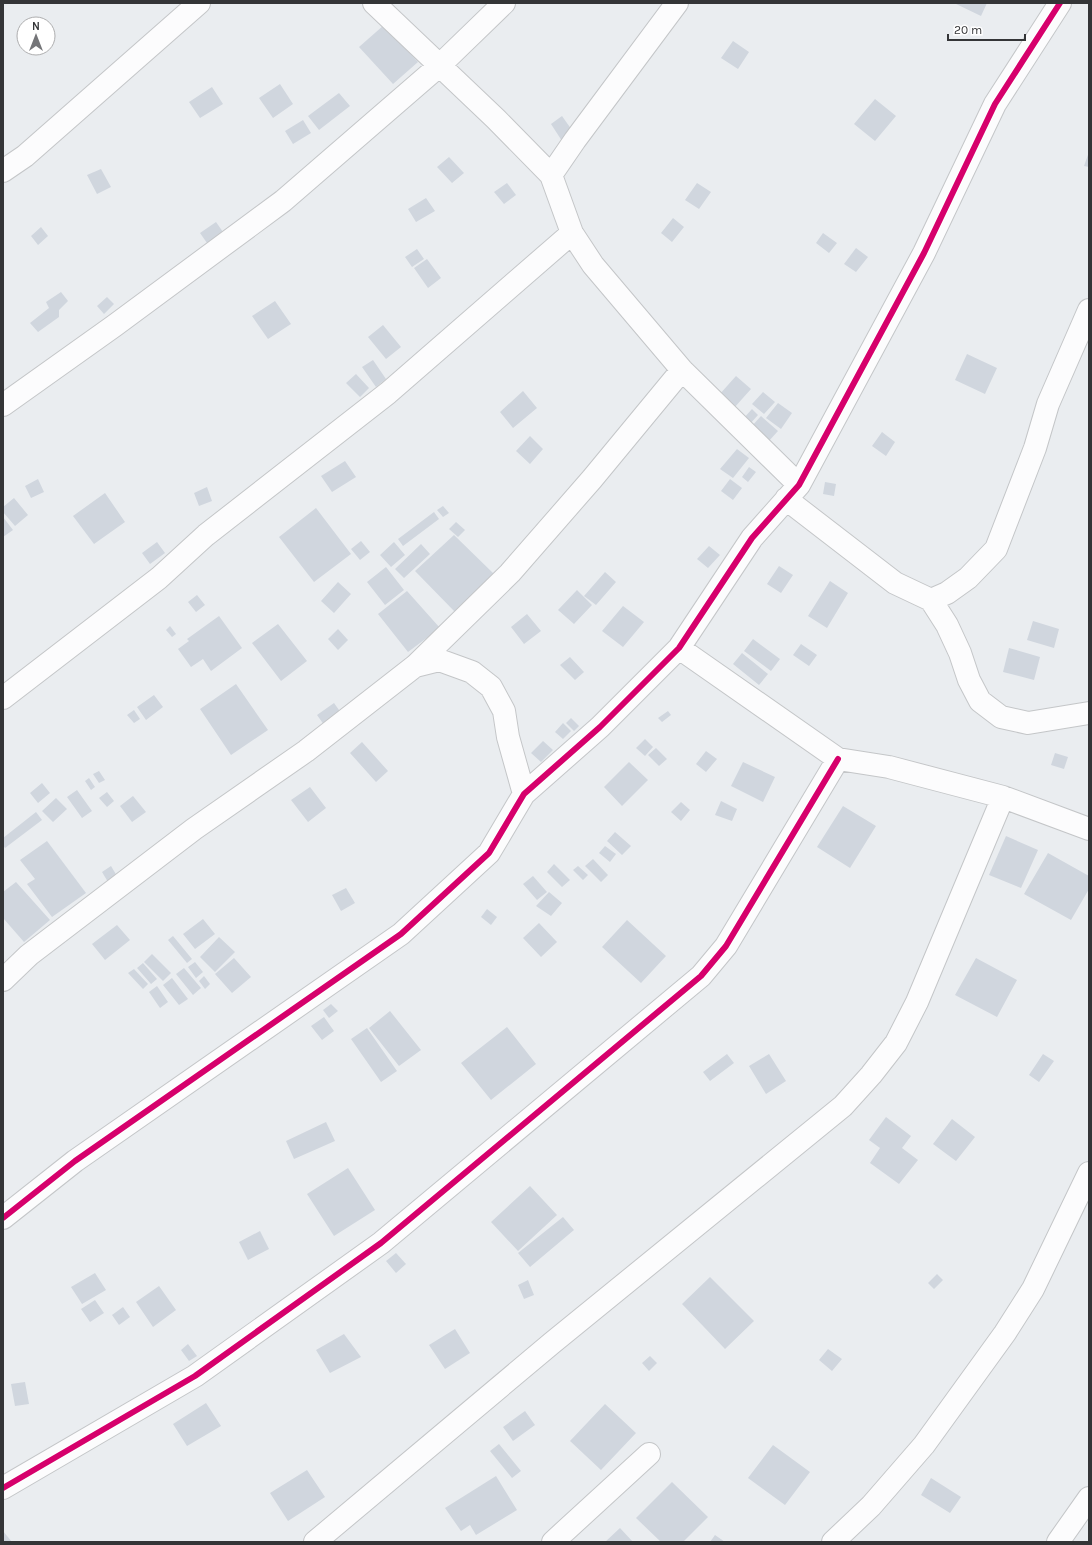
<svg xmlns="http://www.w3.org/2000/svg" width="1092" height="1545" font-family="Karla,sans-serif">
<rect width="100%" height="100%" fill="#eaedf0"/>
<path fill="#d0d6de" d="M954 3H987L981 16Z
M384 25 418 62 393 84 359 47Z
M733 41 749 52 738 69 721 58Z
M280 84 293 104 273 118 259 98Z
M212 87 223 104 200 118 189 102Z
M339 93 350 106 319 130 308 116Z
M875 99 896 116 875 141 854 124Z
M562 116 574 133 562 141 551 124Z
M303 120 311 133 293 144 285 131Z
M1089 152V167L1084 166Z
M449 157 464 173 452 183 437 167Z
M101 169 111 187 97 194 87 175Z
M507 183 516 195 504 204 494 192Z
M697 183 711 192 699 209 685 200Z
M426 198 435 211 416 222 408 209Z
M673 218 684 227 672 242 661 233Z
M216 222 223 232 207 243 200 233Z
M41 227 48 236 38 245 31 236Z
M823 233 837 243 829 253 816 243Z
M856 248 868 257 856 272 844 264Z
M417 249 424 259 412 267 405 257Z
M427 259 441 278 428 288 414 268Z
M61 292 68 301 59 310V317L38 332 30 323 49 308 46 302Z
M107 297 114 304 104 314 97 306Z
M275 301 291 324 268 339 252 316Z
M383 325 401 347 386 359 368 337Z
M967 354 997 368 985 394 955 380Z
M373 360 386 379 376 387 362 367Z
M356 374 369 388 360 397 346 383Z
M736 376 751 389 734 408 719 395Z
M523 391 537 408 513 428 500 412Z
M763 392 775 402 764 414 752 404Z
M778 403 792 413 781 429 766 418Z
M752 409 758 415 749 425 743 419Z
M761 416 778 431 768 442 751 427Z
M882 432 895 442 886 456 872 446Z
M530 436 543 449 530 464 516 451Z
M737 449 749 458 733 478 720 469Z
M345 461 356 477 332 492 321 476Z
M749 467 756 472 748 482 742 477Z
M38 479 44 492 31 498 25 486Z
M730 479 742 488 733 500 721 491Z
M825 482 836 484 834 496 823 494Z
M207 487 212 501 199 506 194 493Z
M105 493 125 522 94 544 73 516Z
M14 498 28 515 15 526 3 512V507Z
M443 506 449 513 443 517 437 510Z
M316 508 351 554 314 582 279 537Z
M434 512 439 519 403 546 398 539Z
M3 517 13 530 3 537Z
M456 522 465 530 458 537 449 529Z
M454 535 494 574 455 612 415 571Z
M361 541 370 552 360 560 351 549Z
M157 542 165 553 150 564 142 553Z
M394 542 405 555 391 567 380 555Z
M421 544 430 554 404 578 395 569Z
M709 546 720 555 708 568 697 559Z
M779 566 793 575 781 593 767 584Z
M386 567 404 590 385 605 367 582Z
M605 572 616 582 596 605 584 596Z
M830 581 848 593 827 628 808 616Z
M338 582 351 594 334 613 321 601Z
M577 590 592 605 574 624 558 610Z
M407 591 440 628 408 652 378 614Z
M197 595 205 605 196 612 188 602Z
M623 606 644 622 623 647 602 631Z
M527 614 541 631 524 644 511 627Z
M219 616 242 648 211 671 203 659 191 667 178 649 189 641 187 639Z
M1033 621 1059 629 1054 648 1027 640Z
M278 624 307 661 281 681 252 643Z
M170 626 176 634 172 637 166 630Z
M338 629 348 640 338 650 328 639Z
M753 639 780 659 771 671 744 651Z
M801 644 817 655 809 666 793 655Z
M1009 648 1040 657 1034 680 1003 672Z
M742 653 768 674 759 685 733 664Z
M570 657 584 672 575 680 560 665Z
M236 684 268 730 231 755 200 709Z
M154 695 163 707 146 720 137 707Z
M334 703 344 717 327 729 317 715Z
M134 710 140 719 134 723 127 715Z
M668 711 671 715 662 722 658 718Z
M571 718 579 726 574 731 566 723Z
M563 723 571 731 563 739 555 732Z
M645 739 653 747 645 756 636 748Z
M543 741 553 750 541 762 531 753Z
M362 742 388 771 376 782 350 753Z
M656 748 667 759 659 766 648 755Z
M706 751 717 759 706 772 696 764Z
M1055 753 1068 757 1064 769 1051 765Z
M629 762 648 780 622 806 604 787Z
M743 762 775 777 763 802 731 786Z
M99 771 105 780 99 783 93 774Z
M89 778 95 787 91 790 85 781Z
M42 783 50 793 38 803 30 793Z
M310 787 326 808 308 822 291 800Z
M77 790 92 811 82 818 67 797Z
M107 792 114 801 107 807 99 798Z
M133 796 146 812 132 822 120 806Z
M56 798 67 809 53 822 42 811Z
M721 801 737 809 732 821 715 815Z
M681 802 690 810 681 821 671 812Z
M843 806 876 826 850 868 817 847Z
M36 812 42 820 5 848 3 845V838Z
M615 832 631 846 622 855 607 841Z
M1006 836 1038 850 1021 888 989 875Z
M47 841 86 893 52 917 27 884 35 879 20 860Z
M605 846 616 854 610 862 599 853Z
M1048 853 1089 876V889L1071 920 1024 894Z
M593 859 608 875 601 882 585 866Z
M554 864 570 880 562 887 547 872Z
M111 866 117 876 108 882 102 872Z
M578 866 588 875 583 880 573 870Z
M533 876 547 892 537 900 523 884Z
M16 882 50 920 24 942 3 918V892Z
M346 888 355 903 341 911 332 895Z
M549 892 562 903 551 916 536 906Z
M487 909 497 917 491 925 481 917Z
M203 919 215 934 195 949 183 934Z
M627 920 666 956 641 983 602 947Z
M539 923 557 942 541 957 523 938Z
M117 925 130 940 105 960 92 944Z
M173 936 192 959 187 963 168 940Z
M219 937 235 952 215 972 200 957Z
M152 954 171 973 163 981 144 962Z
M234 958 251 977 232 993 215 974Z
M976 958 1017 980 997 1017 955 995Z
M195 962 203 972 196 978 188 967Z
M143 963 157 979 151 984 137 968Z
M184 968 201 988 193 995 176 974Z
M134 969 148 984 143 989 128 973Z
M204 976 210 984 205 989 199 981Z
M172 978 188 999 179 1005 163 985Z
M157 986 168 1002 160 1008 149 992Z
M331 1004 338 1011 329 1018 323 1010Z
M390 1011 421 1050 399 1066 369 1028Z
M324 1017 334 1031 322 1040 311 1026Z
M507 1027 536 1064 491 1100 461 1063Z
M367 1028 397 1071 381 1082 351 1039Z
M727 1054 734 1063 710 1081 703 1072Z
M769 1054 786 1081 766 1094 749 1066Z
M1043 1054 1054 1061 1039 1082 1029 1075Z
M886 1117 911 1136 902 1148 918 1160 899 1184 870 1163 880 1148 869 1140Z
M952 1119 975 1137 956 1161 933 1144Z
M326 1122 335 1141 294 1159 286 1141Z
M348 1168 375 1210 334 1236 307 1194Z
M530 1186 557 1215 518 1251 491 1222Z
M563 1217 574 1230 530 1267 518 1253Z
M260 1231 269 1249 248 1260 239 1242Z
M396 1253 406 1264 396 1273 386 1261Z
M95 1273 106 1290 82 1304 71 1287Z
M937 1274 943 1280 934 1289 928 1283Z
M710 1277 754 1321 725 1349 682 1304Z
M528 1280 534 1295 524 1299 518 1285Z
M159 1286 176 1310 153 1327 136 1302Z
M95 1300 104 1313 90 1322 81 1309Z
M123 1307 130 1317 119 1325 112 1315Z
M455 1329 470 1353 445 1369 429 1345Z
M344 1334 361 1357 330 1373 316 1350Z
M188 1344 197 1356 189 1361 181 1350Z
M828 1349 842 1359 832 1371 819 1360Z
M650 1356 657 1363 649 1371 642 1363Z
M25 1382 29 1404 15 1406 11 1384Z
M206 1403 221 1426 187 1446 173 1424Z
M605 1404 636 1433 601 1470 570 1441Z
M525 1411 535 1425 513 1441 503 1427Z
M499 1444 521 1471 512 1478 490 1451Z
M773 1445 810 1472 785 1505 748 1478Z
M307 1470 325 1497 288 1521 270 1493Z
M496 1476 517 1510 476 1535 470 1525 461 1531 445 1508Z
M931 1478 961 1497 950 1513 921 1495Z
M672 1482 708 1517 683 1542H661L636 1518Z
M620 1528 633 1542H605Z
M3 1531 12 1542H3Z
M715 1535 725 1542H710Z"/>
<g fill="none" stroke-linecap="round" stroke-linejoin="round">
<defs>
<path id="minor" d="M374 3 496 119 551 175 572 233 593 265 682 370 799 485
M3 171 25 156 199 3
M551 175 575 140 677 3
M3 405 114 326 283 201 439 66 504 3
M786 499 895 583 931 600 947 625 960 653 969 680 980 701 1001 717 1028 723 1089 713
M931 600 947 593 968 578 996 549 1035 448 1048 404 1089 310
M679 648 838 759 889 767 1003 797 1089 829
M415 666 439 660 472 672 491 687 504 711 508 737 524 794
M3 698 159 578 206 535 388 393 572 233
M3 980 29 955 194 829 306 751 415 666 510 573 592 479 682 370
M3 1218 75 1161 401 934 489 853 524 794 600 727 679 648 752 538 799 485 924 253 995 104 1060 3
M3 1488 195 1376 381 1243 701 976 726 946 838 759
M315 1542 552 1343 843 1106 871 1075 896 1043 917 1002 1003 797
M553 1542 649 1454
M833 1542 871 1506 924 1445 1005 1333 1033 1289 1089 1173
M1058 1542 1089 1498"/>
</defs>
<use href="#minor" stroke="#c4c6c8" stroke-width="24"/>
<use href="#minor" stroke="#fcfcfd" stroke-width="22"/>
<defs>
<path id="cycleway" d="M3 1218 75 1161 401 934 489 853 524 794 600 727 679 648 752 538 799 485 924 253 995 104 1060 3
M3 1488 195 1376 381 1243 701 976 726 946 838 759"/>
</defs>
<use href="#cycleway" stroke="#fff" stroke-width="8"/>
<use href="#cycleway" stroke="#d6006c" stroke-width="6"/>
</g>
<rect width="1092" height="1545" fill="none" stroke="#343537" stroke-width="8"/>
<g transform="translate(36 36)"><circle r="19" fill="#ffffff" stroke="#aeaeaf"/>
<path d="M0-3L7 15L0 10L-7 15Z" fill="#747578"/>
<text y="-6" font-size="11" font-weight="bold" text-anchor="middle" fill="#343537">N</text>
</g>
<path d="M948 34v6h77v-6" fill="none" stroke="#343537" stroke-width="2"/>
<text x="954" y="34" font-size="12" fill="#343537" stroke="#ffffff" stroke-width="3" paint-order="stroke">20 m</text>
</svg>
